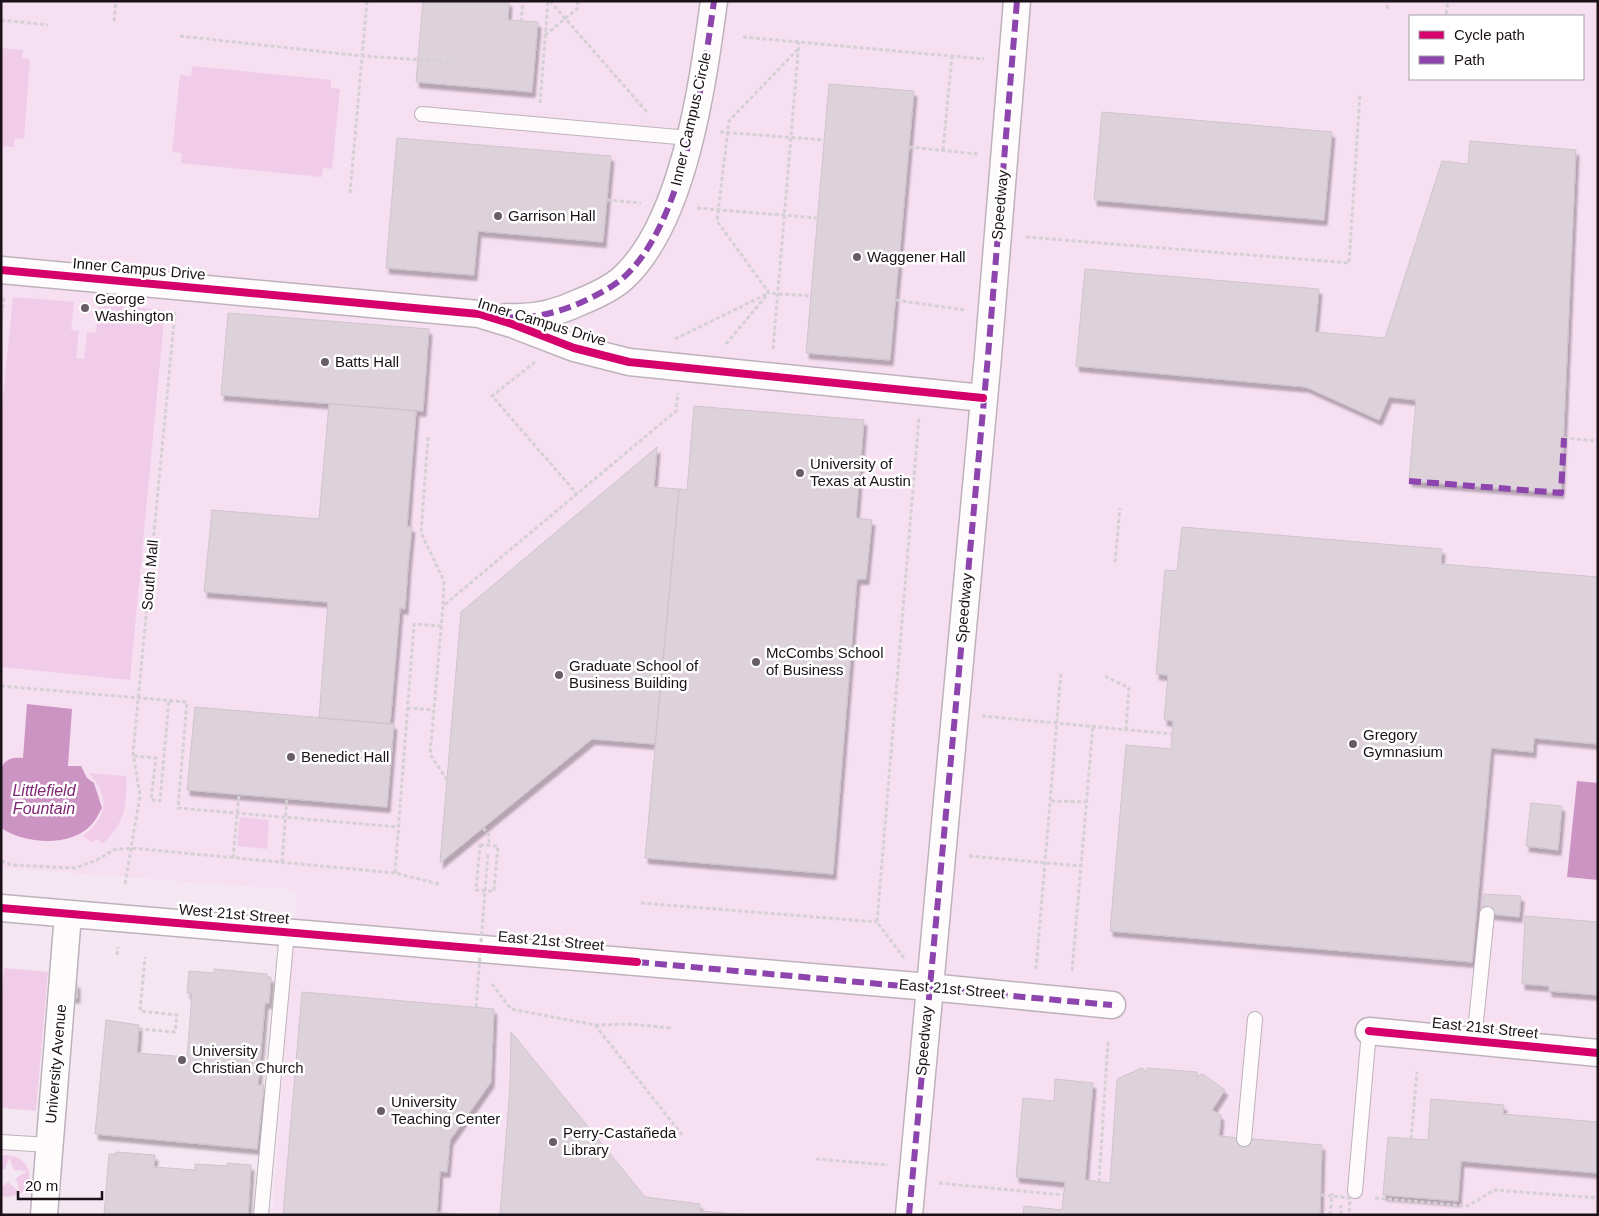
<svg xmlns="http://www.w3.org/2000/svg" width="1599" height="1216" font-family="Arial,sans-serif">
<defs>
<filter id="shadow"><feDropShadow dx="3" dy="5.5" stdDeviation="1" flood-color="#0004"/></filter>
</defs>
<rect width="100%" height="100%" fill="#f5e7f2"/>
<path fill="#f7dff2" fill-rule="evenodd" d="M1 1H1598V1215H272L297 890 1 868ZM1410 16H1583V79H1410Z"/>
<path fill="#f0cce9" d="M1 48 23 50 22 58 30 59 24 139 15 138 14 147 1 146Z
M192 66 331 80V88L340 89 332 169 323 168 322 177 181 163 182 153 172 152 180 75 191 76Z
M13 297 74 302 71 330 79 331 76 358 84 359 87 332 96 333 99 304 165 310 130 680 1 667V418Z
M89 773 126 776C127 804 125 825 102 844L99 839 92 842 83 836C107 817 111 797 89 773Z
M240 817 269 820 267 849 237 846Z
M4 968 48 972 36 1111 1 1108V1001Z
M4 1155C41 1155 36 1203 1 1196V1187L8 1182 20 1192 16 1178 27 1171 14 1170 9 1158 5 1169H1V1156Z"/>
<path fill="#cc94c3" d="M27 704 72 709 68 766H81L87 778 94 783 102 808C99 813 96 820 92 824 71 848 25 844 1 828 1 816 0 779 1 769 5 758 14 757 23 758Z
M1577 781 1598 783V880L1567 877Z"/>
<path fill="#ddd1da" stroke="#cfc4cd" filter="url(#shadow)" d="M423 1H509L508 20 538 22 532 92 416 82Z
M829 84 914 91 890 360 806 353Z
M1102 112 1332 132 1324 220 1094 200Z
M397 138 611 156 603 242 478 231 474 275 386 268Z
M1470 141 1576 150 1561 493 1409 481 1416 400 1389 397 1379 420 1306 387 1076 366 1085 269 1319 289 1315 332 1385 338 1442 161 1468 164Z
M228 313 429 329 423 411 221 395Z
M329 404 416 411 407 526 412 527 408 566 405 609 400 608 390 724 319 718 328 602 204 592 212 510 319 519Z
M694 406 864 420 856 518 872 520 866 579H857L833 874 645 858 679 489 687 490Z
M657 447 654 487 679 489 655 744 592 739 440 863 461 612Z
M1182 527 1442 549 1441 564 1598 577V744L1534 738 1533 752 1491 748 1472 962 1110 931 1126 745 1171 749 1173 721 1164 720 1168 675 1156 674 1165 570 1177 571Z
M195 707 394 724 387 807 187 790Z
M1531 803 1562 806 1558 850 1526 846Z
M1484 894 1521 896 1519 917 1482 913Z
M1525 916 1598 922V995L1549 991V986L1522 984Z
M214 969 267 974V977H271L269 1003H265L258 1085H264L257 1149 95 1134 106 1020 139 1025 137 1053 187 1057 192 994 187 993 189 971 214 973Z
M71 982 77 983V998L70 997Z
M302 992 494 1009 491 1082 450 1140 447 1172 440 1171 437 1215H283Z
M511 1032 645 1197 700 1204V1211L750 1215H500L510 1086Z
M1142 1068 1147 1072V1068L1197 1072V1076L1203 1074 1225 1090 1212 1110 1221 1115 1219 1136 1322 1145 1320 1215H1023L1024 1206 1062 1210 1065 1182 1016 1177 1023 1098 1054 1101 1055 1079 1093 1083 1085 1180 1110 1183 1117 1079Z
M1431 1099 1504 1105 1503 1114 1598 1122V1173L1461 1161 1458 1201 1383 1195 1388 1137 1428 1140Z
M116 1152 155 1155 154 1167 195 1170V1164L227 1166V1163L251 1165 248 1215H104L109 1154H116Z
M437 1212 465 1215H437Z"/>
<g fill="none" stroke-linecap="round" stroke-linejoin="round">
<defs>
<path id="lane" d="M422 114 689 138
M1474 1041 1487 914
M1244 1139 1255 1019
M1 1142 49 1145
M1355 1191 1369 1031
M261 1215 287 932"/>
<path id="street" d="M1 270 479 314 512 324 574 348 629 362 983 398
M507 317C533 319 557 313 580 302 595 296 611 289 623 278 685 221 703 81 714 1
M1 908 929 987 1112 1005
M1369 1031 1598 1053
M44 1215 68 914
M909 1215 988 356 1017 1"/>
</defs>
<use href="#lane" stroke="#bdb2bb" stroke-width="16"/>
<use href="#street" stroke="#bdb2bb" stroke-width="29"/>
<path stroke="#d5d0d3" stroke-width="3" stroke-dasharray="4 2.5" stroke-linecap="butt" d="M550 1 647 112
M1387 9 1388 1
M1446 14 1448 1
M1 20 48 25
M114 21 116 1
M521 22 523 1
M545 35 577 9 578 1
M180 36 362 56 454 62
M743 37 984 59
M798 49 729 121 717 221 769 293 811 296
M540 103 548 1
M720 132 825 140
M909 147 978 154
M943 150 952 56
M350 193 367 1
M607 200 641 203
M697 208 818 218
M1026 237 1349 263 1360 94
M896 300 964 310
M1 321 4 297
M675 339 769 293
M726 344 767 295
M773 349 799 42
M535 362 492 396 577 494
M428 437 421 533 444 581 443 605
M1564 438 1598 441
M1115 562 1120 508
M1105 676 1129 688 1126 730
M1 686 187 702 178 808 398 827
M407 708 433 710
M982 716 1172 734
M134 756 156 758 151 800 160 801 169 700
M447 780 430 754 443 606 676 411 678 393
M1051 801 1086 802
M483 828 489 835V845
M480 845 498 846 494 891 476 890Z
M969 856 1081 866
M233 858 239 795
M1 861 12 865 75 868 97 860 113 850 131 848 395 873
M282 862 287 798
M125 884 140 796 133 753 175 312
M439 884 395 873 414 624 441 626
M485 891 488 854
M641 903 877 922
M117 955 118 947
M904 958 877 922 919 417
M1036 969 1061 672
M1072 971 1093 726
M492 984 511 1009 595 1025 630 1024 671 1028
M595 1025 683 1136
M139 1029 175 1032 177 1015 140 1011 145 957
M1411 1139 1417 1072
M816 1159 888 1165
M1099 1182 1108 1042
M939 1183 1063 1195
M1375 1198 1468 1206 1494 1190 1598 1198
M1330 1215 1332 1193
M1341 1215V1205"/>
<use href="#lane" stroke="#fefbfd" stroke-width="14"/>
<use href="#street" stroke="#fefbfd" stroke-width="26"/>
<path stroke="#d5d0d3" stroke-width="3" stroke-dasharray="4 2.5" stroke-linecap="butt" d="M476 1007 485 891
M1321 1195 1350 1198 1349 1212"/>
<path stroke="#8e44ad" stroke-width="6" stroke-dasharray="12 6" stroke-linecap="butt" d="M506 317C533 319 556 313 580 303 595 296 610 289 623 278 684 224 703 80 714 1
M1409 481 1561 493 1564 438
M637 962 1112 1005
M909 1215 988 356 1017 1"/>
<defs>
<path id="cycleway" d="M1 270 479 314 512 324 574 348 629 362 983 398
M1 908 637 962
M1369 1031 1598 1053"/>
</defs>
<use href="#cycleway" stroke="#fff" stroke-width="11"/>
<use href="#cycleway" stroke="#d6006c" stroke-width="8"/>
</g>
<g fill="#675d65" stroke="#fff" stroke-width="2">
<circle cx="498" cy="216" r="5"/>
<circle cx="857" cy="257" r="5"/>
<circle cx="85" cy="308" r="5"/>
<circle cx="325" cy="362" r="5"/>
<circle cx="800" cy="473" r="5"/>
<circle cx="756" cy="662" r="5"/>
<circle cx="559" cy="675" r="5"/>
<circle cx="1353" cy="744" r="5"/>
<circle cx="291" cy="757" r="5"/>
<circle cx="182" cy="1060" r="5"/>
<circle cx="381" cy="1111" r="5"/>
<circle cx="553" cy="1142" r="5"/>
</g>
<g text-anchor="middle" stroke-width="5" stroke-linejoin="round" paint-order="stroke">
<g font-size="15" fill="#1b1219" stroke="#fff">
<text transform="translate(691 119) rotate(-77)" y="5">Inner Campus Circle</text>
<text transform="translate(1000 205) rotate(-85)" y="5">Speedway</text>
<text transform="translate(139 269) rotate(5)" y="5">Inner Campus Drive</text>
<text transform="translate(542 322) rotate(17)" y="5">Inner Campus Drive</text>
<text transform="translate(150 575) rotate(-85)" y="5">South Mall</text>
<text transform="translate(964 608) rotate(-85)" y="5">Speedway</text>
<text transform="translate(234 914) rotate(5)" y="5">West 21st Street</text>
<text transform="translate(551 941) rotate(5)" y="5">East 21st Street</text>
<text transform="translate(952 989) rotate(5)" y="5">East 21st Street</text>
<text transform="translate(1485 1028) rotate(6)" y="5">East 21st Street</text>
<text transform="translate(924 1041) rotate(-85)" y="5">Speedway</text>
<text transform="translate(56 1064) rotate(-85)" y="5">University Avenue</text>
</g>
<g font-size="15" fill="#1b1219" stroke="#fff" text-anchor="start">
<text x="508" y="221">Garrison Hall</text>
<text x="867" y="262">Waggener Hall</text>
<text x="95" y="304">George<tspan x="95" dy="17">Washington</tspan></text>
<text x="335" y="367">Batts Hall</text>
<text x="810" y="469">University of<tspan x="810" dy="17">Texas at Austin</tspan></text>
<text x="766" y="658">McCombs School<tspan x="766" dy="17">of Business</tspan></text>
<text x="569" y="671">Graduate School of<tspan x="569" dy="17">Business Building</tspan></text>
<text x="1363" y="740">Gregory<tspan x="1363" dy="17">Gymnasium</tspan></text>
<text x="301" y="762">Benedict Hall</text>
<text x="192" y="1056">University<tspan x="192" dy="17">Christian Church</tspan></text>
<text x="391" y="1107">University<tspan x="391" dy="17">Teaching Center</tspan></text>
<text x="563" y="1138">Perry-Castañeda<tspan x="563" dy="17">Library</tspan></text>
</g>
<g font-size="16" font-style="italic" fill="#7f2575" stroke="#fff">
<text x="44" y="796">Littlefield<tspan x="44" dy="18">Fountain</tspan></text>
</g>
</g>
<rect width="1599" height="1216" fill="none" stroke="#1b1219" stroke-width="5"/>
<rect x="1409" y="15" width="175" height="65" fill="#ffffff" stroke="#a4a0a3"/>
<rect x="1419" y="31" width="25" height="8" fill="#d6006c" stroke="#a4a0a3"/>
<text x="1454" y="40" font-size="15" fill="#1b1219">Cycle path</text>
<rect x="1419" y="56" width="25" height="8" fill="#8e44ad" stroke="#a4a0a3"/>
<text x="1454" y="65" font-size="15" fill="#1b1219">Path</text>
<path d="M18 1191v8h84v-8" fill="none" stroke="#1b1219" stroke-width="2.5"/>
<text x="25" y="1191" font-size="15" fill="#1b1219" stroke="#ffffff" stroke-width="4" paint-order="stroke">20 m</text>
</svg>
